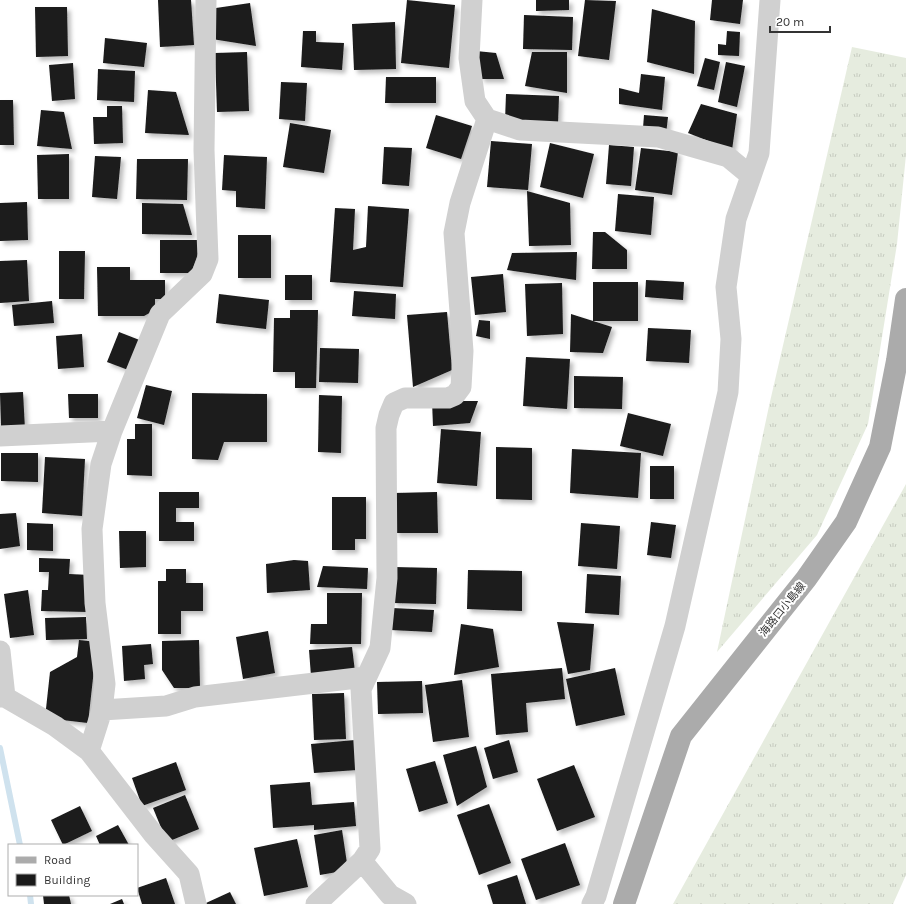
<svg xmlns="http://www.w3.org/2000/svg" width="906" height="904" font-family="Karla,'Noto Sans JP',sans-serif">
<defs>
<pattern id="grass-tufts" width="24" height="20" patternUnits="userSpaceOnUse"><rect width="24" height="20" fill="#e6ecdf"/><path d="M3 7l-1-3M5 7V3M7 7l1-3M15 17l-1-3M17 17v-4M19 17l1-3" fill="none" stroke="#c6cbc0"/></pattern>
<filter id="shadow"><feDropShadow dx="3.5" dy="3.5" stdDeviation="2" flood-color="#0004"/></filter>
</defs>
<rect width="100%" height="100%" fill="#fff"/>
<path fill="url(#grass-tufts)" d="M852 47 906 58V155L897 244 868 424 817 535 717 652 769 406Z
M906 484V875L893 904H673Z"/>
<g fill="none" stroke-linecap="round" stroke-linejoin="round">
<path stroke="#cfe2ee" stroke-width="6" d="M0 748 20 845
M30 895 31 904"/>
</g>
<path fill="#1a1a1a" filter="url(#shadow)" d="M158 0H191L194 45 160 47Z
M407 0 455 5 449 68 401 63Z
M536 0H569V10L536 11Z
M585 0 616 1 609 60 578 56Z
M712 0H743L740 24 710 20Z
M250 3 256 46 212 39 216 8Z
M35 7H67L68 56 36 57Z
M652 9 695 21 694 74 647 62Z
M524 15 573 17 572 50 523 49Z
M395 22 396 69 354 70 352 24Z
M303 31H316V42L344 43 342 70 301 67Z
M727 31 740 32 739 56 718 55V44L726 45Z
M105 38 147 43 144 67 103 63Z
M476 51 496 53 504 79H481Z
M247 52 249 111 217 112 215 53Z
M532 52H567V93L525 86Z
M705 58 720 62 714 90 697 86Z
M726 62 745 66 737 107 718 102Z
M73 63 75 99 52 101 49 65Z
M98 69 135 71 134 102 97 100Z
M641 74 665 77 662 110 619 104V88L639 93Z
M386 77H436V103H385Z
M281 82 307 83 305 121 279 119Z
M148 90 176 92 189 135 145 133Z
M506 94 559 96 558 123 505 121Z
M0 100H13L14 145H0Z
M701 104 737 114 732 150 688 133Z
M107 106H122L123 143 94 144 93 117H107Z
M41 110 64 112 72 149 37 146Z
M436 115 472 126 461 159 426 148Z
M644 115 668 117 666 134 643 128Z
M290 123 331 130 324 173 283 167Z
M491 141 532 144 528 190 487 187Z
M550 143 594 154 583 198 540 187Z
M609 145 634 147 631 186 606 184Z
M384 147 412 148 409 186 382 184Z
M641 148 678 152 672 195 635 190Z
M69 154V199H38L37 155Z
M224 155 267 157 265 209 236 207V191L222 190Z
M95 156 121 157 117 199 92 197Z
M137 159H188L187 200 136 199Z
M527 191 570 203 571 245 529 246Z
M618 194 654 197 651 235 615 231Z
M27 202 28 240 0 241V203Z
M142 203 183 204 192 235 142 234Z
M368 206 409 209 403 287 330 282 335 208 355 209 353 250 366 247Z
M593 232H605L627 250V269H592Z
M238 235H271V278H238Z
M160 240H203L191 273H160Z
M59 251H85L84 299H59Z
M577 252 576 280 507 270 512 253Z
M27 260 29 301 0 303V261Z
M97 267H130V280H165V299H155V310L144 316H98Z
M503 274 506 312 475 315 471 277Z
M285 275H312V300H285Z
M646 280 684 282 683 300 645 297Z
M593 282H638V321H593Z
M562 283 563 334 527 336 525 284Z
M354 291 396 294 395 319 352 316Z
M219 294 269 300 266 329 216 323Z
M52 301 54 323 14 326 12 305Z
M290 310H318L316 388H295V372H273L274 318H290Z
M447 312 452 370 413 387 407 315Z
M571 314 612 327 603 353 570 352Z
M479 320 490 321V339L476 336Z
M648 328 691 330 689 363 646 361Z
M119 332 142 341 131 371 107 362Z
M82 334 84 367 58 369 56 336Z
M320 348 359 349 358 383 319 382Z
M526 357 570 359 567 409 523 406Z
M574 376 623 377 622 409 574 408Z
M146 385 172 391 164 425 137 418Z
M23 392 25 430 1 431 0 393Z
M192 393 267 394V442H224L218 460 192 459Z
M68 394H98V418H69Z
M319 395 342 396 341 453 318 452Z
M432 401H478L470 423 433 426Z
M628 413 671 424 663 456 620 446Z
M135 424H152V476L127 475V439H135Z
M441 429 481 432 477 486 437 483Z
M496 447 532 448V500L496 499Z
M572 449 641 453 638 498 570 493Z
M1 453H38V482L1 481Z
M45 457 85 459 82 516 42 513Z
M650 466H674V499H650Z
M159 492H199V508H176V522H194V541H159Z
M437 492 438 533H395L394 493Z
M332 497H366V539H355V550H332Z
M16 513 20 546 0 549V514Z
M651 522 676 525 671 558 647 555Z
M27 523 53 524V551L27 550Z
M581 523 620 526 617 569 578 566Z
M119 531H146V567L120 568Z
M39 558 70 559 69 574 90 575 89 612 41 611 42 590H48L49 572H39Z
M294 560 308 561 310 590 267 593 266 564Z
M323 566 368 568 367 589 317 587Z
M394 567 437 568 436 604 393 603Z
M166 569H186V583H203V611H181V634H158V581H166Z
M468 570 522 571V611L467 609Z
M587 574 621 576 619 615 585 613Z
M28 590 34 635 10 638 4 594Z
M327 593H362L361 644H310L311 624H327Z
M392 608 434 610 432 632 391 630Z
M86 617 87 639 46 640 45 618Z
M557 622 594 624 590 670 568 674Z
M461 624 493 629 499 667 454 675Z
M268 631 275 673 243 679 236 637Z
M79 640 97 642 88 723 45 718 50 672 77 657Z
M199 640 200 688H174L162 670V641Z
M151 644 153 664 144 665 145 679 124 681 122 646Z
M352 647 355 672 311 676 309 650Z
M562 668 565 699 526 703 528 732 496 735 491 674Z
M615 668 625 715 576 726 566 679Z
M462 680 469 737 433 742 425 685Z
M422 681 423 713 378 714 377 682Z
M344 693 346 739 314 740 312 694Z
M355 740 357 770 314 773 311 744Z
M509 740 518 772 493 779 484 748Z
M476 746 487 787 457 806 443 755Z
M435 761 448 803 419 812 406 769Z
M176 762 186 790 142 806 132 778Z
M574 765 595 817 557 831 537 779Z
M310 782 312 805 354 802 356 826 314 830V825L273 828 270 785Z
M185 795 199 829 167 842 153 808Z
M489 804 511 863 479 875 457 815Z
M80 806 92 831 63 845 51 820Z
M118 825 129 845H100L96 836Z
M342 830 348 870 320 875 314 835Z
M297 839 308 887 264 896 254 848Z
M565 843 580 885 536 900 521 859Z
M517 875 526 904H493L487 885Z
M166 878 175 904H142L137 888Z
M230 892 236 904H207L206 903Z
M43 895H69L71 904H44Z
M122 899 124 904H110Z"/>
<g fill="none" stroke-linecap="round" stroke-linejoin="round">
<path stroke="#d0d0d0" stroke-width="21" d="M472 0 469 58 475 101 487 119 520 130 658 137 728 157 751 176 736 219 726 287 731 339 728 392 675 626 596 896 592 904
M751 176 759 153 770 0
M0 436 112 431
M0 651 5 697
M0 697H5L55 726 89 751 154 835 189 874 196 904
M102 710 166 706 195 697 366 677
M89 751 102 710 105 684 95 603 92 529 101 464 112 431 160 314 202 274 208 259 204 150 206 0
M362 861 390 895 406 904
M316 904 362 861 370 849 361 689 380 648 387 578 386 428 389 415 394 403 405 398H448L455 395 461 387 463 351 454 233 460 203 487 119"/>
<path stroke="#ababab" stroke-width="22" d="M624 904 681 736 806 579 846 522 880 447 897 361 906 299"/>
</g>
<g text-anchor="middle" stroke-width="4" stroke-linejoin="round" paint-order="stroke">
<g font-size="11" fill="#333" stroke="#fff">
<text transform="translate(782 609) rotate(-51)" y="4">海路口小島線</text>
</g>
</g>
<rect x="8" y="844" width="130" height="52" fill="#ffffff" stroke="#adadad"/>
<rect x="16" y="857" width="20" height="6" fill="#ababab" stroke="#adadad"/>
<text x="44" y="864" font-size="12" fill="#333333">Road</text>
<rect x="16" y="874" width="20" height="12" fill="#1a1a1a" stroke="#adadad"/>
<text x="44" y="884" font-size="12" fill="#333333">Building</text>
<path d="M770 26v6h60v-6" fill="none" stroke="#333333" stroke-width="2"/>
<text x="776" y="26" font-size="12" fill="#333333" stroke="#ffffff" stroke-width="3" paint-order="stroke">20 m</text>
</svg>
